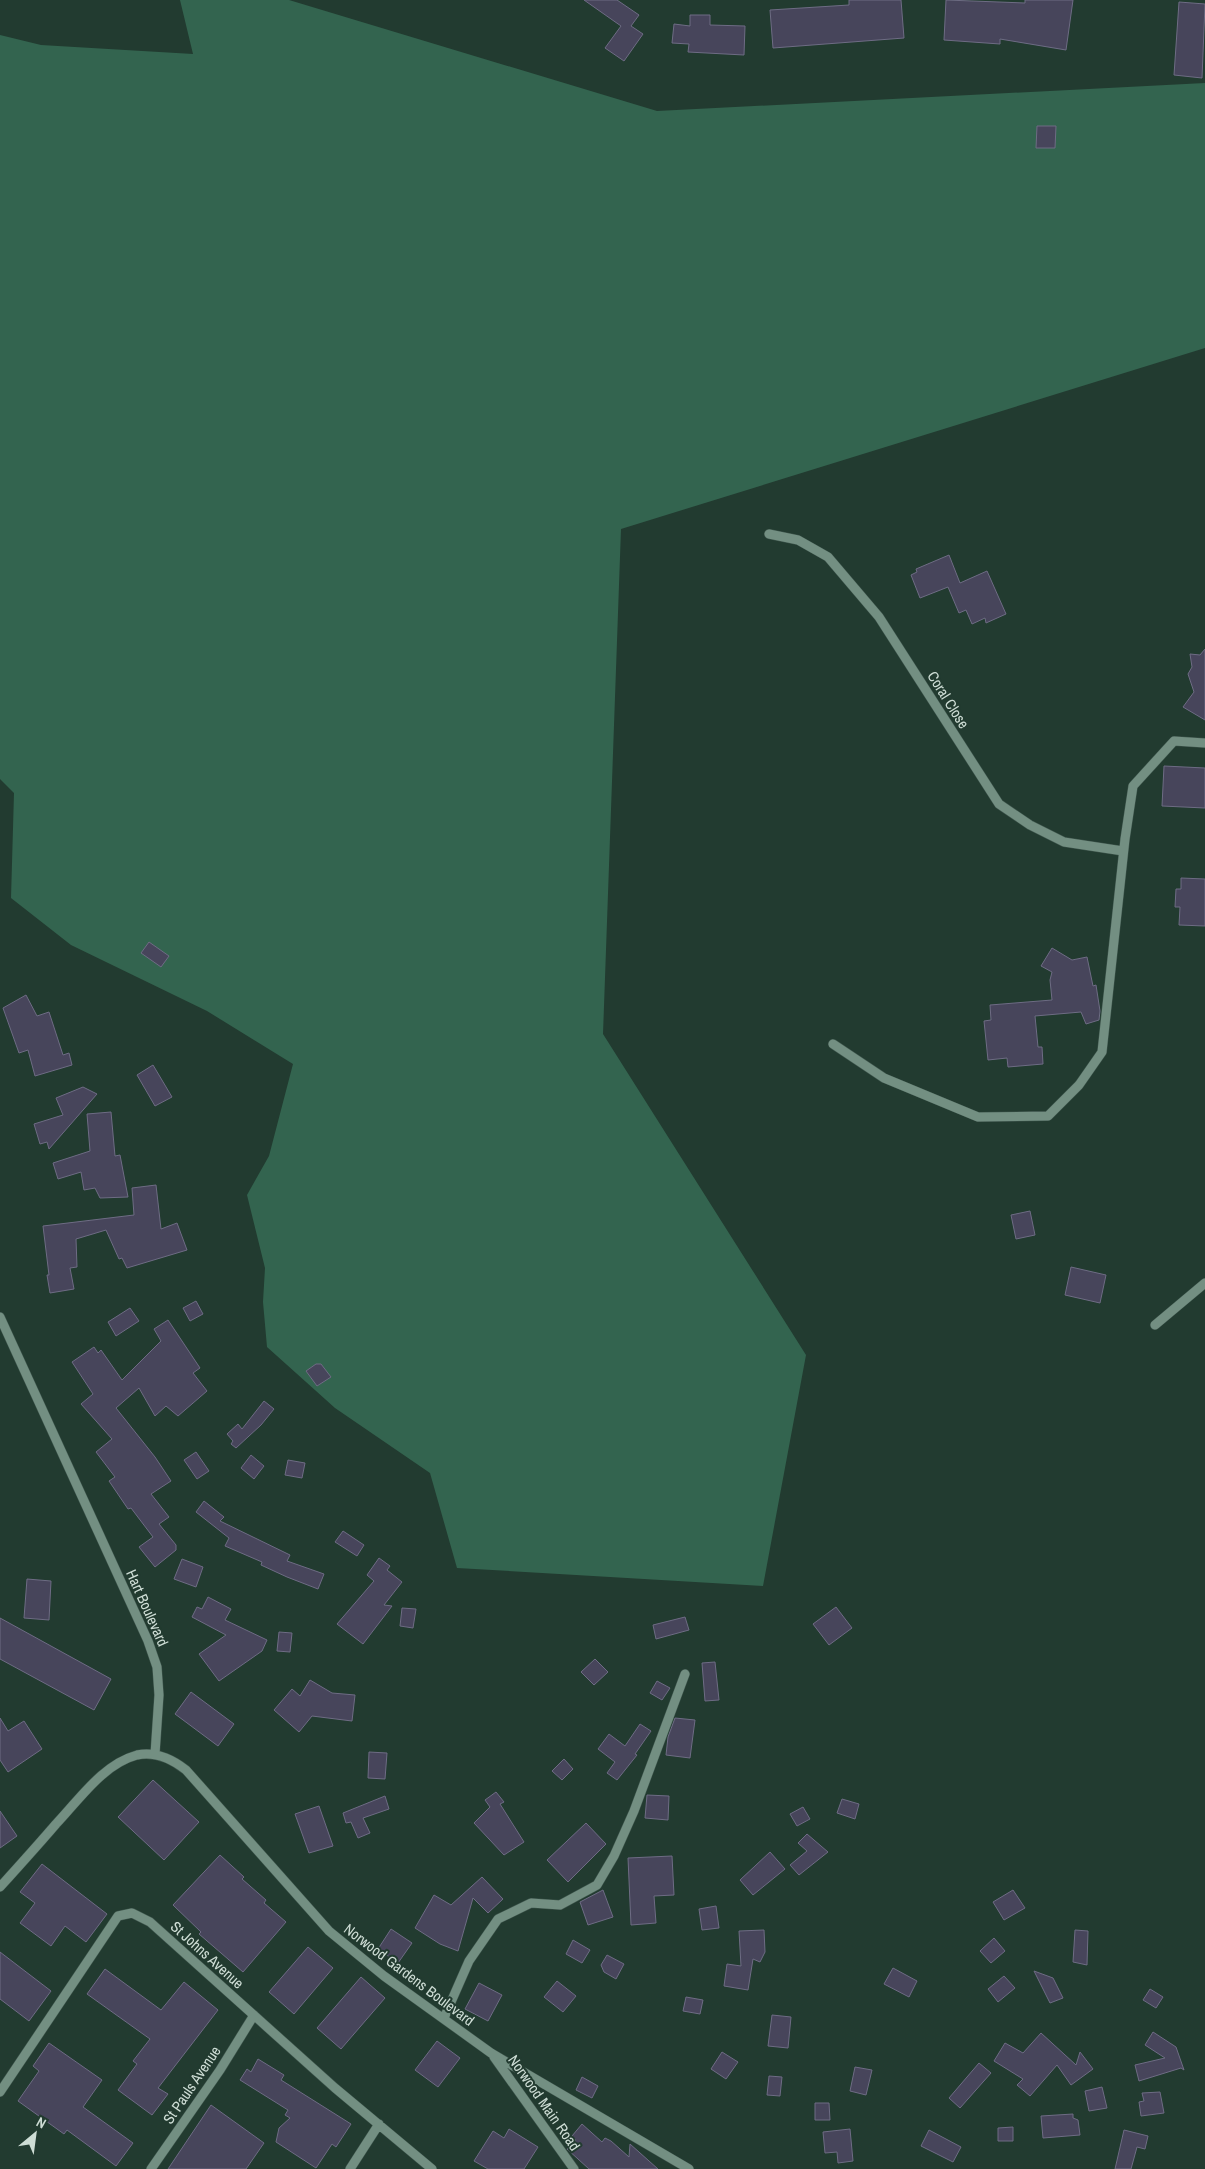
<svg xmlns="http://www.w3.org/2000/svg" width="1205" height="2169" font-family="'Archivo Narrow',sans-serif">
<rect width="100%" height="100%" fill="#223b30"/>
<path fill="#33644f" d="M180 0H289L657 111 1205 83V348L621 529 603 1034 806 1355 763 1586 457 1568 430 1473 335 1408 267 1347 263 1302 265 1268 247 1195 269 1156 293 1064 207 1011 71 945 11 898 14 793 0 779V35L41 45 193 54Z"/>
<path fill="#47455b" stroke="#6e6c84" d="M584 0H617L639 15 631 26 643 34 624 61 605 48 621 26Z
M849 0H901L904 38 773 48 770 10 849 5Z
M946 0 1025 3V0H1073L1066 50 1000 39V44L944 40Z
M1179 2 1205 4 1202 78 1174 75Z
M690 15H710V25L745 26 744 55 688 52 689 44 672 43 674 24 690 26Z
M1037 126H1056L1055 148H1036Z
M949 555 960 583 987 571 1006 614 986 623 985 618 972 624 966 610 959 613 948 587 920 598 911 575 917 572 916 569Z
M1205 649V720L1183 707 1194 692 1188 674 1192 667 1190 654 1200 655Z
M1164 766 1205 768V808L1162 806Z
M1181 878 1205 879V926L1179 925 1180 907H1175L1176 889H1181Z
M149 942 169 956 161 967 141 953Z
M1052 948 1072 960 1087 957 1093 986 1096 985 1100 1011 1099 1020 1086 1024 1081 1012 1035 1016 1038 1047H1042L1043 1064 1008 1067 1007 1058 988 1060 984 1021 991 1020 990 1005 1052 1000 1050 980 1052 972 1041 966Z
M26 995 37 1016 49 1012 63 1055 69 1053 72 1065 35 1076 28 1050 19 1053 3 1008Z
M153 1065 172 1097 155 1106 137 1075Z
M83 1087 97 1094 49 1149 47 1142 40 1144 34 1124 63 1115 56 1098Z
M111 1112 115 1156 120 1155 128 1197 100 1198 95 1188 84 1190 81 1172 58 1179 53 1163 90 1151 87 1114Z
M156 1185 161 1229 177 1223 187 1250 127 1268 122 1258 119 1259 106 1230 76 1239 77 1267 70 1268 74 1289 50 1293 47 1275H49L43 1226 134 1215 132 1188Z
M1030 1211 1035 1235 1016 1239 1011 1215Z
M1071 1267 1106 1275 1100 1303 1065 1295Z
M196 1301 203 1314 190 1321 183 1308Z
M130 1308 139 1321 116 1336 108 1322Z
M168 1320 200 1368 193 1373 207 1391 178 1416 166 1406 155 1416 139 1388 116 1408 155 1457 171 1481 151 1494 169 1517 159 1524 176 1545V1550L155 1567 139 1547 153 1537 131 1508 128 1509 109 1481 115 1477 96 1452 112 1439 81 1404 93 1394 72 1362 94 1347 98 1353 101 1350 122 1380 161 1341 154 1329Z
M316 1364H321L331 1377 317 1386 306 1371Z
M264 1401 274 1409 261 1425 236 1448 231 1444 233 1441 227 1434 238 1424 242 1429Z
M196 1452 209 1471 197 1479 184 1460Z
M251 1455 264 1466 254 1479 241 1468Z
M288 1460 305 1463 302 1478 285 1475Z
M204 1501 224 1517 220 1521 290 1555 287 1561 324 1574 318 1589 287 1577 261 1565 262 1562 225 1546 229 1538 196 1512Z
M343 1531 364 1545 357 1556 335 1542Z
M379 1558 390 1566 387 1570 402 1582 384 1605 392 1606 363 1644 337 1624 374 1581 367 1575Z
M182 1559 203 1567 196 1587 174 1579Z
M27 1579 51 1581 49 1620 24 1618Z
M208 1597 231 1609 225 1620 267 1640 262 1651 219 1681 199 1654 226 1635 192 1617 197 1607 202 1609Z
M836 1607 852 1628 829 1645 813 1624Z
M402 1608 416 1609 413 1628 400 1626Z
M685 1617 689 1630 656 1639 653 1625Z
M0 1618 111 1679 94 1710 0 1659Z
M279 1632 292 1633 290 1652 277 1651Z
M595 1659 608 1672 594 1685 581 1672Z
M715 1662 719 1700 705 1701 702 1663Z
M310 1680 332 1693 355 1695 352 1721 312 1716 299 1732 274 1710 292 1689 300 1696Z
M657 1681 670 1688 662 1700 650 1693Z
M191 1692 234 1724 218 1746 175 1714Z
M0 1718 8 1731 24 1721 42 1749 8 1772 0 1760Z
M675 1718 695 1720 690 1758 666 1755 668 1737Z
M640 1724 651 1731 635 1754 637 1755 617 1780 607 1773 615 1762 598 1749 609 1734 625 1746Z
M369 1752 387 1753 385 1779 368 1778Z
M564 1759 573 1769 562 1780 552 1771Z
M153 1780 199 1822 164 1860 118 1817Z
M496 1792 504 1802 500 1804 524 1842 504 1855 474 1823 490 1807 485 1800Z
M647 1795 669 1796 668 1820 645 1818Z
M385 1796 389 1809 363 1818 370 1833 358 1838 351 1822 346 1823 343 1813Z
M842 1799 859 1804 855 1819 837 1813Z
M319 1806 333 1846 309 1853 295 1814Z
M803 1807 810 1819 797 1826 790 1814Z
M0 1811 17 1836 0 1848Z
M586 1823 606 1844 568 1882 547 1860Z
M807 1834 828 1852 799 1875 790 1865 807 1851 798 1843Z
M770 1852 785 1869 753 1895 740 1880Z
M220 1855 244 1877 242 1879 266 1900 264 1903 286 1922 243 1972 199 1934 201 1932 173 1905Z
M672 1856 674 1895 654 1896 656 1923 631 1925 628 1858Z
M42 1864 107 1914 86 1942 65 1926 51 1946 20 1923 35 1903 20 1892Z
M482 1877 503 1899 488 1913 473 1898 458 1951 440 1944 415 1928 434 1895 451 1905Z
M603 1890 613 1917 588 1925 580 1902Z
M1013 1890 1025 1908 1004 1920 993 1902Z
M716 1906 719 1928 702 1930 699 1909Z
M391 1929 412 1943 398 1963 378 1949Z
M764 1930 765 1952 760 1962 753 1959 748 1990 724 1986 727 1964 741 1966 739 1931Z
M1075 1930 1088 1931 1087 1965 1073 1962Z
M994 1938 1005 1951 991 1963 980 1951Z
M573 1940 590 1950 582 1963 566 1954Z
M308 1947 333 1968 294 2014 269 1992Z
M0 1952 51 1991 29 2021 0 1999Z
M607 1955 624 1964 616 1979 604 1972 601 1965Z
M893 1968 917 1981 909 1997 884 1984Z
M105 1969 161 2010 184 1982 218 2010 158 2088 168 2094 152 2115 118 2090 137 2064 133 2061 150 2039 87 1994Z
M1034 1971 1053 1978 1063 1998 1050 2003Z
M1004 1976 1015 1988 998 2002 988 1989Z
M361 1977 385 1998 341 2049 317 2028Z
M557 1981 576 1996 563 2012 544 1997Z
M479 1983 502 1995 488 2021 465 2009Z
M1150 1989 1163 1997 1156 2008 1143 2000Z
M686 1997 703 2000 700 2014 683 2011Z
M772 2015 791 2017 788 2048 768 2046Z
M1153 2032 1176 2047 1184 2070 1181 2068 1139 2081 1135 2065 1165 2058 1145 2045Z
M1041 2033 1076 2065 1080 2052 1093 2069 1071 2085 1057 2065 1030 2096 1017 2085 1023 2079 994 2061 1005 2043 1023 2053Z
M437 2041 460 2058 438 2087 415 2070Z
M49 2043 102 2080 83 2107 133 2143 116 2166 67 2130 64 2134 18 2101 39 2071 33 2066Z
M722 2052 738 2062 726 2079 711 2069Z
M258 2059 284 2075 281 2080 351 2124 336 2147 332 2144 316 2168 276 2142 279 2128 290 2118 285 2115 288 2110 240 2080 247 2069 251 2072Z
M979 2063 991 2073 960 2108 949 2098Z
M855 2067 872 2070 866 2095 850 2091Z
M769 2076 782 2077 780 2096 767 2095Z
M582 2077 598 2086 592 2098 576 2090Z
M1102 2087 1107 2108 1089 2111 1085 2091Z
M1160 2092 1164 2113 1141 2116 1139 2102 1144 2101 1142 2093Z
M815 2103H829L830 2120H815Z
M211 2105 264 2143 246 2169H168Z
M1073 2114V2118L1078 2120 1080 2135 1043 2138 1041 2116Z
M582 2124 602 2142 605 2138 611 2141 629 2157 630 2144 658 2169H589L567 2149 576 2140 572 2136Z
M1013 2127V2141H998V2128Z
M509 2129 538 2147 524 2169H488L474 2161 493 2131 504 2138Z
M850 2129 853 2161 838 2163 837 2152 825 2153 823 2132Z
M929 2130 961 2147 953 2162 921 2146Z
M1124 2130 1148 2136 1145 2149 1137 2147 1131 2169H1115Z"/>
<g fill="none" stroke-linecap="round" stroke-linejoin="round">
<defs>
<path id="minor" d="M769 534 798 540 828 557 879 617 999 804 1030 825 1064 842 1123 851
M833 1044 884 1078 978 1117 1048 1116 1079 1085 1102 1052 1125 839 1133 786 1174 741 1205 743
M0 1317 148 1641 157 1667 159 1695 155 1754
M1155 1325 1205 1283
M0 1887C19 1866 38 1845 56 1824 79 1800 103 1764 137 1755 156 1751 172 1759 186 1770L329 1931 384 1976 491 2053 689 2169
M444 2018 469 1961 498 1919 531 1903 560 1905 597 1885 614 1856 634 1811 685 1674
M494 2057 574 2169
M0 2092 118 1916 132 1913 150 1922 335 2088 432 2169
M151 2169 220 2070 254 2015
M350 2169 379 2124"/>
</defs>
<use href="#minor" stroke="#3f564d" stroke-width="10"/>
<use href="#minor" stroke="#738f82" stroke-width="9"/>
</g>
<g text-anchor="middle" stroke-width="4" stroke-linejoin="round" paint-order="stroke">
<g font-size="15" fill="#ceddd5" stroke="#223b30">
<text transform="translate(948 700) rotate(58)" y="5">Coral Close</text>
<text transform="translate(147 1608) rotate(66)" y="5">Hart Boulevard</text>
<text transform="translate(207 1955) rotate(42)" y="5">St Johns Avenue</text>
<text transform="translate(409 1975) rotate(37)" y="5">Norwood Gardens Boulevard</text>
<text transform="translate(192 2085) rotate(-56)" y="5">St Pauls Avenue</text>
<text transform="translate(544 2103) rotate(55)" y="5">Norwood Main Road</text>
</g>
</g>
<g transform="translate(35 2134) rotate(29)" stroke="#223b30" stroke-width="4" paint-order="stroke">
<path d="M0-4L9 19L0 12L-9 19Z" fill="#ceddd5"/>
<text y="-8" font-size="14" font-weight="bold" text-anchor="middle" fill="#ceddd5">N</text>
</g>
</svg>
